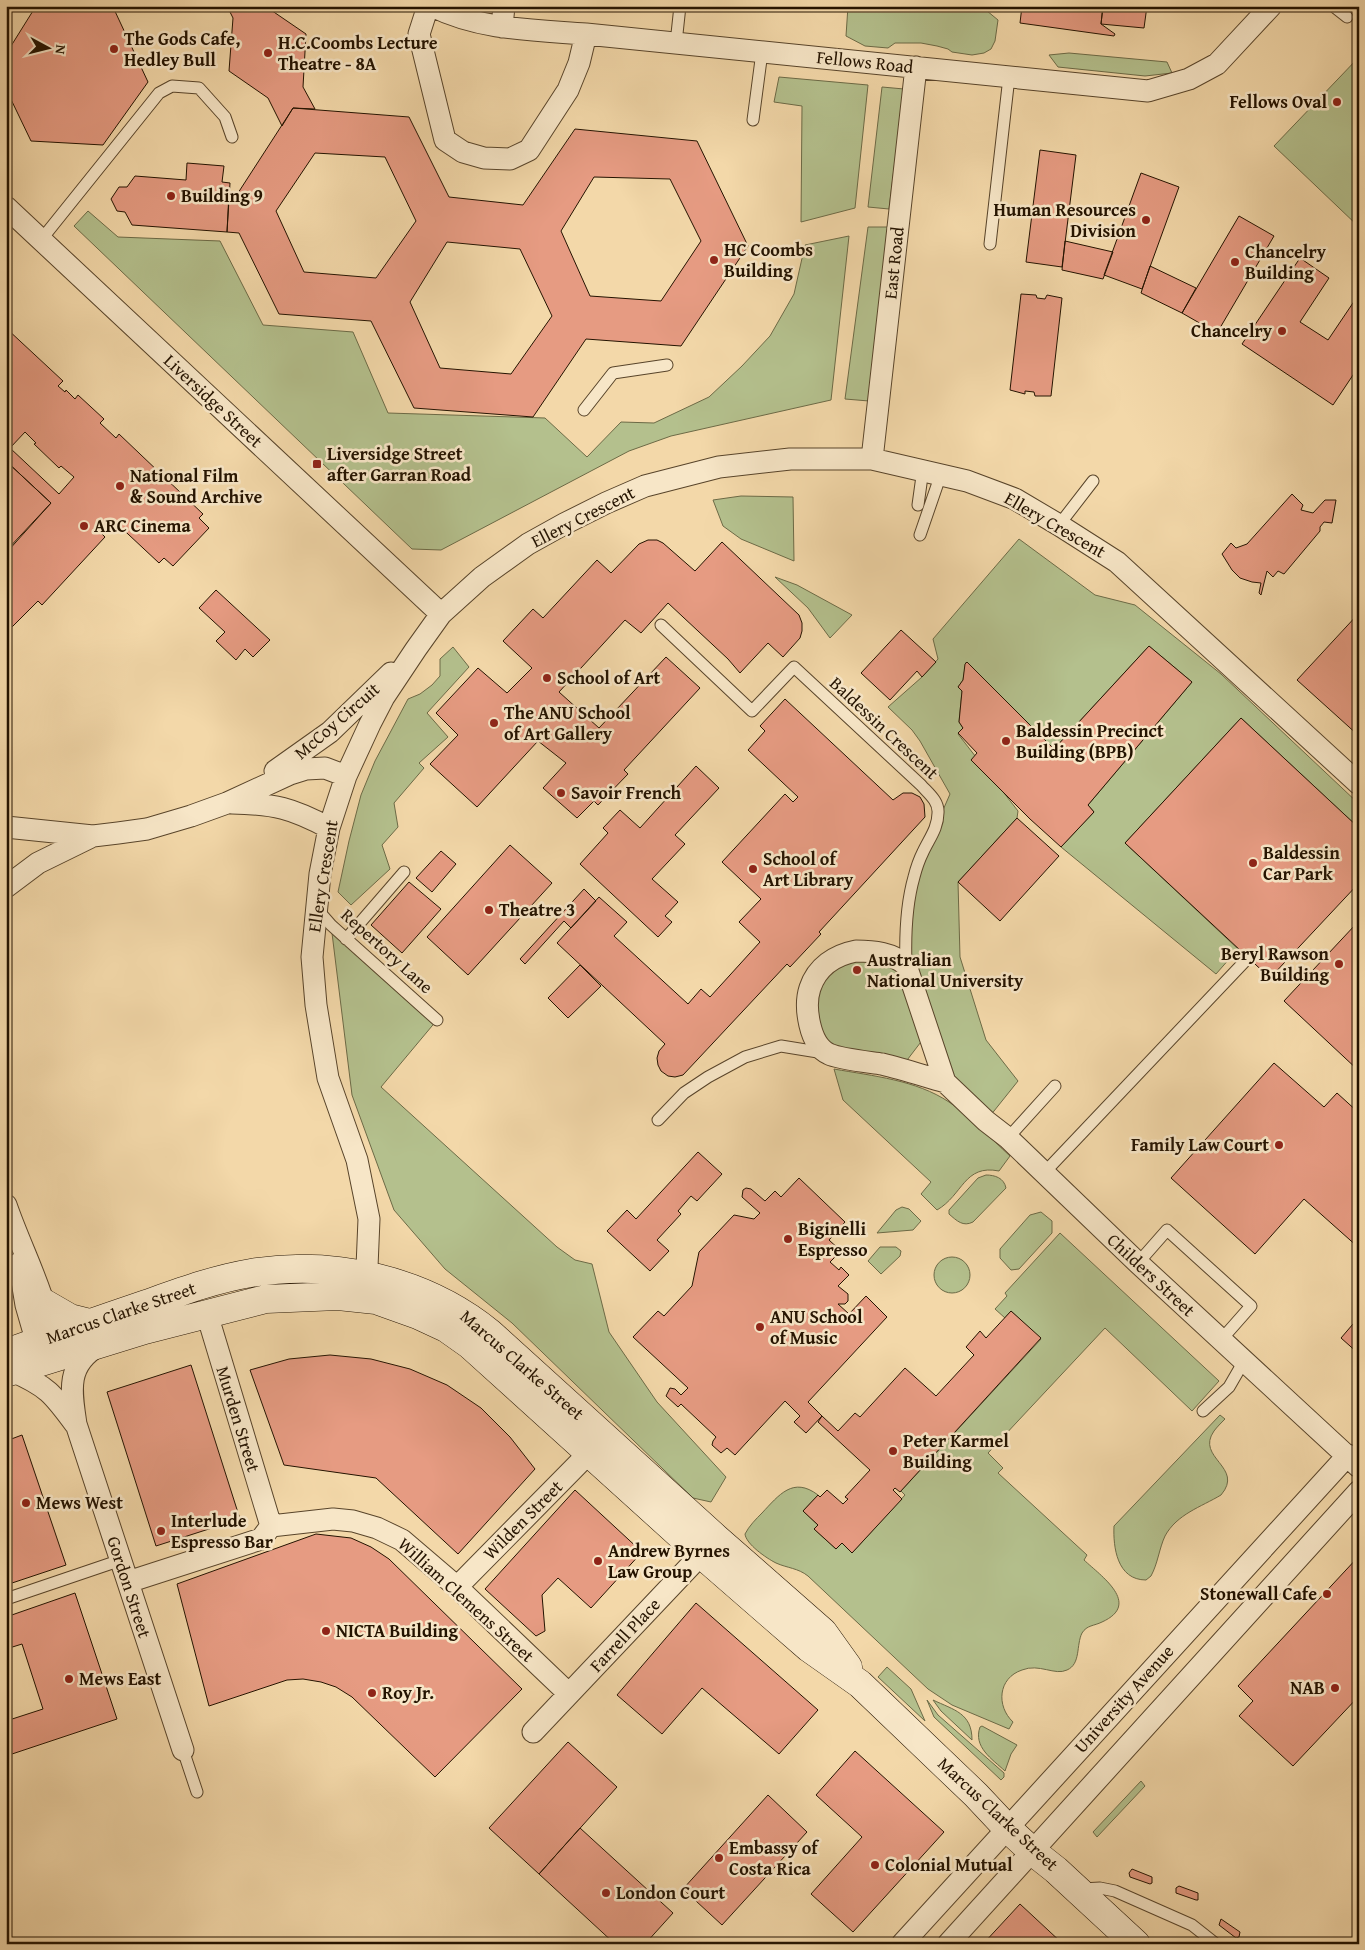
<svg xmlns="http://www.w3.org/2000/svg" width="1365" height="1950" font-family="'Gentium Book Plus',serif">
<rect width="100%" height="100%" fill="#f3d8a9"/>
<filter id="stains"><feTurbulence type="fractalNoise" baseFrequency=".004" numOctaves="4"/><feColorMatrix values="0 0 0 0 .2 0 0 0 0 .09 0 0 0 0 .02 0 0 0 .5 -.17"/></filter>
<radialGradient id="worn" r=".72"><stop offset=".6" stop-color="#630" stop-opacity="0"/><stop offset="1" stop-color="#630" stop-opacity=".3"/></radialGradient>
<path fill="#b4c08d" stroke="#6c6a46" d="M848 6H981L998 20 995 41 991 49 984 53 972 55 952 52 948 49 937 46 921 43H895L888 48 865 46 846 36Z
M1069 53 1167 62 1172 73 1145 76 1058 67 1049 55Z
M1359 57V227L1274 146Z
M779 77 868 85 855 208 801 222 802 106 774 102Z
M882 87 904 89 889 209 868 207Z
M88 211 118 237 220 241 263 325 353 332 388 413 545 418 587 457 621 422 654 423 709 397 742 366 770 336 794 294 805 245 849 236 831 400 671 436 629 451 441 550 412 549 74 226Z
M868 227H890L869 401 845 399Z
M741 496 793 497 794 561 741 539 723 526 713 500Z
M1019 539 1095 595 1135 605 1221 674 1359 804V828L1241 718 1125 843 1238 949 1216 974 1061 847 1094 812 1088 805 1192 682 1149 646 1054 749 966 662 963 680 958 687 962 691 959 722 963 728 958 734 1018 811 1017 818 958 882 960 957 986 1040 1018 1081 986 1121 945 1082 927 1034 901 1068 828 1054 807 1007 831 961 900 960 913 879 950 794 920 741 912 730 888 707 922 677 938 659 933 639Z
M775 577 797 585 852 615 830 638 808 608Z
M453 647 469 667 427 713 448 737 419 763 424 768 394 803 398 827 382 845 390 869 351 905 338 892 349 841 361 795 375 761 408 699 420 694 432 685 440 676V659Z
M331 925 437 1020 381 1087 557 1247 575 1260 592 1264 609 1332 657 1402 726 1477 711 1502 693 1498 512 1323 445 1269 394 1210 352 1095Z
M834 1069C873 1076 916 1080 949 1102 972 1117 990 1138 1010 1156L999 1171C964 1164 963 1195 937 1210L921 1194 931 1182 843 1100Z
M986 1175C995 1175 1004 1178 1006 1188L973 1222C963 1227 957 1221 949 1214V1210L978 1178Z
M902 1207 909 1209 921 1221 913 1230 877 1233 896 1210Z
M1041 1212 1052 1221V1233L1019 1269 1011 1270 1000 1258V1249L1030 1215Z
M1060 1233 1219 1381 1192 1411 1105 1328 988 1453 1003 1468 998 1473 1087 1555 1084 1560C1101 1576 1142 1604 1102 1622 1094 1626 1087 1625 1082 1633 1076 1645 1081 1664 1067 1670 1055 1676 1039 1663 1022 1670 998 1678 996 1706 1013 1722L1009 1729 952 1705 928 1689 808 1576C798 1568 787 1568 776 1563 766 1558 746 1544 745 1534 749 1526 756 1519 762 1513 779 1495 793 1476 818 1495L803 1511 818 1525 814 1529 836 1549 842 1543 852 1553 905 1495 901 1491 1041 1339 1011 1311 1005 1318 995 1309 1007 1296 1005 1293Z
M880 1247H896L901 1251 900 1256 881 1274 868 1261Z
M934 1275a18 18 0 1 1 36 0a18 18 0 1 1-36 0Z
M1220 1415 1225 1419C1221 1423 1217 1427 1214 1431 1195 1458 1245 1467 1221 1495 1201 1507 1177 1514 1165 1536 1159 1549 1158 1563 1151 1576L1146 1580C1117 1580 1113 1547 1114 1526Z
M887 1667 911 1689 925 1721 878 1677Z
M927 1700 938 1715 1004 1773V1777L1001 1780 934 1717Z
M933 1700C954 1710 972 1713 972 1740L941 1711Z
M982 1726 1017 1745 1011 1754 1005 1771C992 1759 973 1747 980 1727Z
M1141 1781 1145 1786 1097 1837 1093 1832Z"/>
<path fill="#e69b82" stroke="#241300" fill-rule="evenodd" d="M36 6 113 7 148 82 103 145 31 141 6 89V54Z
M227 6H265L306 34 303 87 315 109 293 108 282 126 268 98 229 71 233 18Z
M1022 6H1103L1101 24 1115 34 1114 36 1020 23Z
M1103 6H1147L1144 28 1101 24Z
M293 108 409 117 449 197 523 205 575 129 697 141 748 246 681 346 586 339 533 417 414 408 371 321 279 314 239 233 227 232 229 193H238ZM315 153 385 157 416 221 376 278 304 272 276 211ZM594 177 670 179 701 241 661 301 590 296 561 231ZM447 242 520 249 552 316 511 374 440 368 410 302Z
M1040 150 1076 155 1062 267 1026 262Z
M187 163 224 166 222 182 230 183 227 232 132 225 125 212 117 211 111 199 119 187H127L135 176 186 180Z
M1141 173 1179 187 1142 289 1104 275Z
M1239 216 1274 236 1217 333 1182 313Z
M1065 241 1113 252 1103 279 1062 270Z
M1300 258 1329 278 1300 322 1328 340 1359 294V366L1333 405 1242 344Z
M1150 266 1196 288 1182 313 1141 293Z
M1021 294 1036 295 1037 298 1045 299 1047 295 1062 298 1051 396H1035L1034 392 1025 391V394L1010 390Z
M6 328 63 381 58 386 65 392 66 390 75 399 78 395 104 419 100 423 116 438 119 434 203 514 199 518 209 528 173 566 164 558 159 563 113 520 101 533 105 537 42 605 38 601 8 631 6 629V551L51 503 6 461ZM25 432 36 443 34 444 59 468 61 466 74 477 59 494 10 448Z
M6 461 51 503 7 552 6 551Z
M1292 494 1303 505 1301 510 1313 513 1325 500H1336L1332 523 1324 522 1320 527V531L1284 574 1278 571 1273 577 1267 571 1261 595 1259 593 1261 583 1252 582 1240 578 1232 570 1222 554 1231 543 1236 548 1247 544Z
M648 540H657L663 543 695 571 722 542 799 615 802 623V631L800 638 783 657 768 643 740 673 728 659 668 603 641 633 625 620 559 692 599 728 666 657 700 688 624 770 628 774 598 805 594 801 577 818 543 788 566 763 538 741 477 807 430 764 458 735 436 713 478 668 507 693 532 668 503 641 533 609 543 618 597 560 611 573 639 544Z
M216 590 270 640 253 657 245 649 236 660 216 641 225 632 199 608Z
M1359 613 1358 677 1359 736 1297 680Z
M901 630 936 662 922 677 917 671 890 700 861 673Z
M1149 646 1192 682 1088 805 1094 812 1061 847 1030 819 971 760 977 753 958 733 963 728 959 722 962 691 958 687 963 680 965 664 967 662 1054 749Z
M785 699 893 800 903 793H912L920 797 924 804 925 817 819 932 821 934 790 967 787 964 683 1075 675 1077 668 1076 661 1071 658 1065 657 1058 659 1051 665 1044 557 943 599 897 627 922 614 936 688 1004 701 989 710 997 760 942 739 922 761 899 722 862 785 794 793 802 798 797 748 750 765 731 760 726Z
M1241 718 1359 828V883L1270 978 1125 843Z
M696 766 719 788 675 835 685 844 652 879 678 902 665 916 672 922 658 937 580 864 608 833 603 828 620 810 640 828Z
M1017 818 1059 856 1000 921 958 882Z
M510 845 552 883 468 975 427 937Z
M441 851 456 864 432 892 416 878Z
M409 882 441 909 402 953 371 925Z
M584 889 596 901 571 928 564 921 525 964 520 959Z
M1356 924 1359 927V1071L1284 1001Z
M580 965 601 986 568 1018 548 998Z
M1274 1063 1324 1107 1337 1093 1359 1113V1248L1304 1199 1255 1254 1171 1178Z
M698 1152 722 1174 697 1201 691 1196 678 1211 681 1214 657 1240 669 1251 650 1271 607 1231 627 1210 636 1219Z
M799 1178 845 1222 829 1240 841 1251 830 1262 839 1270 841 1267 849 1275 838 1286 848 1294V1301L845 1304H838L849 1314 866 1296 887 1317 808 1402 822 1416 806 1433 794 1422 800 1416 785 1401 735 1455 727 1448 721 1453 712 1445 713 1441 716 1437 681 1404 678 1407 666 1396 670 1388 675 1389 681 1395 688 1388 633 1337 658 1311 664 1316 692 1286 699 1252 734 1215 754 1219 760 1213 742 1197 743 1190 746 1188 751 1189 765 1201 775 1191 781 1197Z
M1011 1311 1041 1338 900 1492 895 1488 893 1490 902 1499 852 1553 842 1543 836 1549 814 1529 818 1525 803 1511 818 1495 820 1497 827 1490 843 1504 848 1499 845 1497 870 1470 818 1422 822 1416 838 1431 855 1413 860 1417 905 1368 936 1396 974 1355 966 1347 980 1331 986 1338Z
M1359 1317V1354L1341 1338Z
M330 1355 371 1359 410 1369 447 1385 481 1408 510 1437 535 1469 458 1554 376 1478 284 1465 250 1370 289 1359Z
M191 1365 240 1519 156 1546 107 1392Z
M22 1435 66 1565 6 1585V1441Z
M575 1490 642 1552 591 1608 558 1578 542 1595 545 1631 536 1636 485 1589Z
M316 1534 351 1538 371 1547 389 1559 522 1689 435 1777 352 1697 336 1687 321 1682 303 1679 287 1680 209 1706 177 1584Z
M1359 1556V1696L1293 1766 1239 1716 1253 1701 1238 1686Z
M75 1593 117 1719 6 1756V1721L43 1709 22 1644 6 1649V1617Z
M696 1603 818 1710 779 1754 702 1688 662 1734 617 1695Z
M568 1742 617 1787 539 1874 489 1828Z
M855 1751 944 1832 853 1932 811 1894 862 1837 816 1795Z
M768 1795 807 1832 722 1925 683 1889Z
M580 1828 673 1913 645 1944H615L539 1874Z
M1132 1869 1152 1877V1883L1150 1884 1130 1877 1129 1873Z
M1179 1886 1198 1893V1900H1196L1176 1893V1888Z
M1020 1904 1063 1944H983Z
M1221 1919 1240 1932 1239 1937 1236 1938 1219 1925Z"/>
<g fill="none" stroke-linecap="round" stroke-linejoin="round">
<defs>
<path id="lane" d="M1333 6 1347 17
M676 43 680 6
M753 120 762 52
M41 240 159 93 172 86 199 88 225 117 232 137
M990 244 1009 77
M584 410 613 373 667 365
M918 505 923 469
M1059 525 1093 481
M920 535 941 474
M661 625 752 711 794 667 921 785C928 793 939 801 938 813 938 828 929 839 923 852 919 860 916 869 914 877 906 905 905 936 906 965
M317 909 331 925 437 1020
M346 939 404 872
M658 1120 684 1093 708 1077 745 1057 781 1046 824 1053
M1008 1138 1055 1086
M1044 1173 1248 958
M1138 1263 1167 1230 1251 1306 1221 1340
M1203 1411 1229 1387 1244 1361
M6 1599 121 1560
M183 1750 197 1792
M1082 1889 1100 1888 1115 1891 1192 1925 1216 1944"/>
<path id="street" d="M428 6 419 34 445 140 463 152 484 158 510 159 529 150 568 90 579 63 586 34
M432 6C480 30 534 30 586 34L1148 91 1189 79 1217 64 1271 6
M502 27 504 6
M6 207 441 614
M872 459 916 67
M275 771 330 732 391 673
M232 803C275 804 292 808 329 828
M6 827 93 836 118 833 147 829 191 816 227 803 290 774 306 769 325 768 346 776
M6 887 38 863 91 837
M856 951C874 951 892 953 906 965L945 1082C924 1076 903 1069 882 1064 869 1062 839 1059 829 1054 809 1045 804 1006 810 988 817 967 835 955 856 951Z
M945 1082 986 1121 1008 1138 1138 1263 1359 1467
M6 1205C19 1243 38 1279 48 1317
M19 1263 26 1305 41 1357
M362 1290 367 1267 369 1219 357 1160 328 1078 316 1005 312 957 320 874 329 828 346 776 370 724 384 697 416 649 441 614 482 577 528 544 564 524 606 503 645 486 719 467 790 459H872L967 481 1015 499 1059 525 1117 562 1359 784
M204 1314 210 1324 271 1526
M98 1346C66 1365 71 1391 76 1424L183 1750
M12 1371C47 1386 53 1394 75 1424
M128 1582 261 1539 271 1526 333 1519 353 1521 377 1528 402 1540 457 1587 569 1694
M457 1587 589 1453
M533 1732 711 1544
M902 1944 1348 1455
M948 1944 1359 1491"/>
<path id="secondary" d="M44 1303 70 1318 90 1323
M6 1353C53 1336 99 1320 146 1304 180 1292 215 1279 251 1273 334 1259 425 1280 490 1333L716 1538 823 1632 848 1667
M6 1373 145 1330 266 1299 338 1296 376 1300 418 1315 446 1328 470 1345 701 1554 809 1648 860 1684 976 1795 1007 1828 1032 1851 1056 1870 1136 1944"/>
</defs>
<use href="#lane" stroke="#58442a" stroke-width="13"/>
<use href="#street" stroke="#58442a" stroke-width="23"/>
<use href="#secondary" stroke="#241300" stroke-width="29"/>
<use href="#lane" stroke="#f7e6c7" stroke-width="11"/>
<use href="#street" stroke="#f7e6c7" stroke-width="21"/>
<use href="#secondary" stroke="#f7e6c7" stroke-width="28"/>
</g>
<g fill="#8f2418" stroke="#f7e6c7" stroke-width="2">
<circle cx="114" cy="49" r="5"/>
<circle cx="268" cy="53" r="5"/>
<circle cx="1337" cy="102" r="5"/>
<circle cx="171" cy="196" r="5"/>
<circle cx="1146" cy="220" r="5"/>
<circle cx="714" cy="260" r="5"/>
<circle cx="1235" cy="262" r="5"/>
<circle cx="1282" cy="331" r="5"/>
<rect x="312" y="459" width="10" height="10" rx="2.5"/>
<circle cx="120" cy="486" r="5"/>
<circle cx="84" cy="526" r="5"/>
<circle cx="547" cy="678" r="5"/>
<circle cx="494" cy="723" r="5"/>
<circle cx="1006" cy="741" r="5"/>
<circle cx="561" cy="793" r="5"/>
<circle cx="1253" cy="863" r="5"/>
<circle cx="753" cy="869" r="5"/>
<circle cx="489" cy="910" r="5"/>
<circle cx="1339" cy="964" r="5"/>
<circle cx="857" cy="970" r="5"/>
<circle cx="1279" cy="1145" r="5"/>
<circle cx="788" cy="1239" r="5"/>
<circle cx="760" cy="1327" r="5"/>
<circle cx="893" cy="1451" r="5"/>
<circle cx="26" cy="1503" r="5"/>
<circle cx="161" cy="1531" r="5"/>
<circle cx="598" cy="1561" r="5"/>
<circle cx="1327" cy="1594" r="5"/>
<circle cx="326" cy="1631" r="5"/>
<circle cx="69" cy="1679" r="5"/>
<circle cx="1335" cy="1688" r="5"/>
<circle cx="372" cy="1693" r="5"/>
<circle cx="719" cy="1858" r="5"/>
<circle cx="875" cy="1865" r="5"/>
<circle cx="606" cy="1893" r="5"/>
</g>
<g text-anchor="middle" stroke-width="5" stroke-linejoin="round" paint-order="stroke">
<g font-size="18" font-weight="bold" fill="#241300" stroke="#f7e6c7" text-anchor="start">
<text x="124" y="45">The Gods Cafe,<tspan x="124" dy="21">Hedley Bull</tspan></text>
<text x="278" y="49">H.C.Coombs Lecture<tspan x="278" dy="21">Theatre - 8A</tspan></text>
<text x="1327" y="108" text-anchor="end">Fellows Oval</text>
<text x="181" y="202">Building 9</text>
<text x="1136" y="216" text-anchor="end">Human Resources<tspan x="1136" dy="21">Division</tspan></text>
<text x="724" y="256">HC Coombs<tspan x="724" dy="21">Building</tspan></text>
<text x="1245" y="258">Chancelry<tspan x="1245" dy="21">Building</tspan></text>
<text x="1272" y="337" text-anchor="end">Chancelry</text>
<text x="327" y="460">Liversidge Street<tspan x="327" dy="21">after Garran Road</tspan></text>
<text x="130" y="482">National Film<tspan x="130" dy="21">&amp; Sound Archive</tspan></text>
<text x="94" y="532">ARC Cinema</text>
<text x="557" y="684">School of Art</text>
<text x="504" y="719">The ANU School<tspan x="504" dy="21">of Art Gallery</tspan></text>
<text x="1016" y="737">Baldessin Precinct<tspan x="1016" dy="21">Building (BPB)</tspan></text>
<text x="571" y="799">Savoir French</text>
<text x="1263" y="859">Baldessin<tspan x="1263" dy="21">Car Park</tspan></text>
<text x="763" y="865">School of<tspan x="763" dy="21">Art Library</tspan></text>
<text x="499" y="916">Theatre 3</text>
<text x="1329" y="960" text-anchor="end">Beryl Rawson<tspan x="1329" dy="21">Building</tspan></text>
<text x="867" y="966">Australian<tspan x="867" dy="21">National University</tspan></text>
<text x="1269" y="1151" text-anchor="end">Family Law Court</text>
<text x="798" y="1235">Biginelli<tspan x="798" dy="21">Espresso</tspan></text>
<text x="770" y="1323">ANU School<tspan x="770" dy="21">of Music</tspan></text>
<text x="903" y="1447">Peter Karmel<tspan x="903" dy="21">Building</tspan></text>
<text x="36" y="1509">Mews West</text>
<text x="171" y="1527">Interlude<tspan x="171" dy="21">Espresso Bar</tspan></text>
<text x="608" y="1557">Andrew Byrnes<tspan x="608" dy="21">Law Group</tspan></text>
<text x="1317" y="1600" text-anchor="end">Stonewall Cafe</text>
<text x="336" y="1637">NICTA Building</text>
<text x="79" y="1685">Mews East</text>
<text x="1325" y="1694" text-anchor="end">NAB</text>
<text x="382" y="1699">Roy Jr.</text>
<text x="729" y="1854">Embassy of<tspan x="729" dy="21">Costa Rica</tspan></text>
<text x="885" y="1871">Colonial Mutual</text>
<text x="616" y="1899">London Court</text>
</g>
<g font-size="18" fill="#241300" stroke="#f7e6c7">
<text transform="translate(865 62) rotate(6)" y="6">Fellows Road</text>
<text transform="translate(894 263) rotate(-84)" y="6">East Road</text>
<text transform="translate(213 401) rotate(43)" y="6">Liversidge Street</text>
<text transform="translate(583 517) rotate(-27)" y="6">Ellery Crescent</text>
<text transform="translate(1055 525) rotate(30)" y="6">Ellery Crescent</text>
<text transform="translate(337 721) rotate(-41)" y="6">McCoy Circuit</text>
<text transform="translate(884 728) rotate(43)" y="6">Baldessin Crescent</text>
<text transform="translate(323 876) rotate(-81)" y="6">Ellery Crescent</text>
<text transform="translate(387 951) rotate(42)" y="6">Repertory Lane</text>
<text transform="translate(1151 1275) rotate(43)" y="6">Childers Street</text>
<text transform="translate(121 1313) rotate(-19)" y="6">Marcus Clarke Street</text>
<text transform="translate(522 1365) rotate(41)" y="6">Marcus Clarke Street</text>
<text transform="translate(238 1419) rotate(73)" y="6">Murden Street</text>
<text transform="translate(523 1520) rotate(-45)" y="6">Wilden Street</text>
<text transform="translate(129 1587) rotate(72)" y="6">Gordon Street</text>
<text transform="translate(466 1600) rotate(42)" y="6">William Clemens Street</text>
<text transform="translate(625 1635) rotate(-47)" y="6">Farrell Place</text>
<text transform="translate(1124 1699) rotate(-48)" y="6">University Avenue</text>
<text transform="translate(998 1814) rotate(43)" y="6">Marcus Clarke Street</text>
</g>
</g>
<rect width="1365" height="1950" fill="none" stroke="#f3d8a9" stroke-width="25"/>
<rect x="8" y="8" width="1350" height="1935" fill="none" stroke="#241300" stroke-width="2.5"/>
<rect x="12" y="12" width="1340" height="1925" fill="none" stroke="#241300"/>
<g transform="translate(48 48) rotate(97)" stroke="#f7e6c7" stroke-width="4" paint-order="stroke">
<path d="M0-4L9 19L0 12L-9 19Z" fill="#241300"/>
<text y="-8" font-size="14" font-weight="bold" text-anchor="middle" fill="#241300">N</text>
</g>
<rect width="100%" height="100%" filter="url(#stains)"/>
<rect width="100%" height="100%" fill="url(#worn)"/>
</svg>
